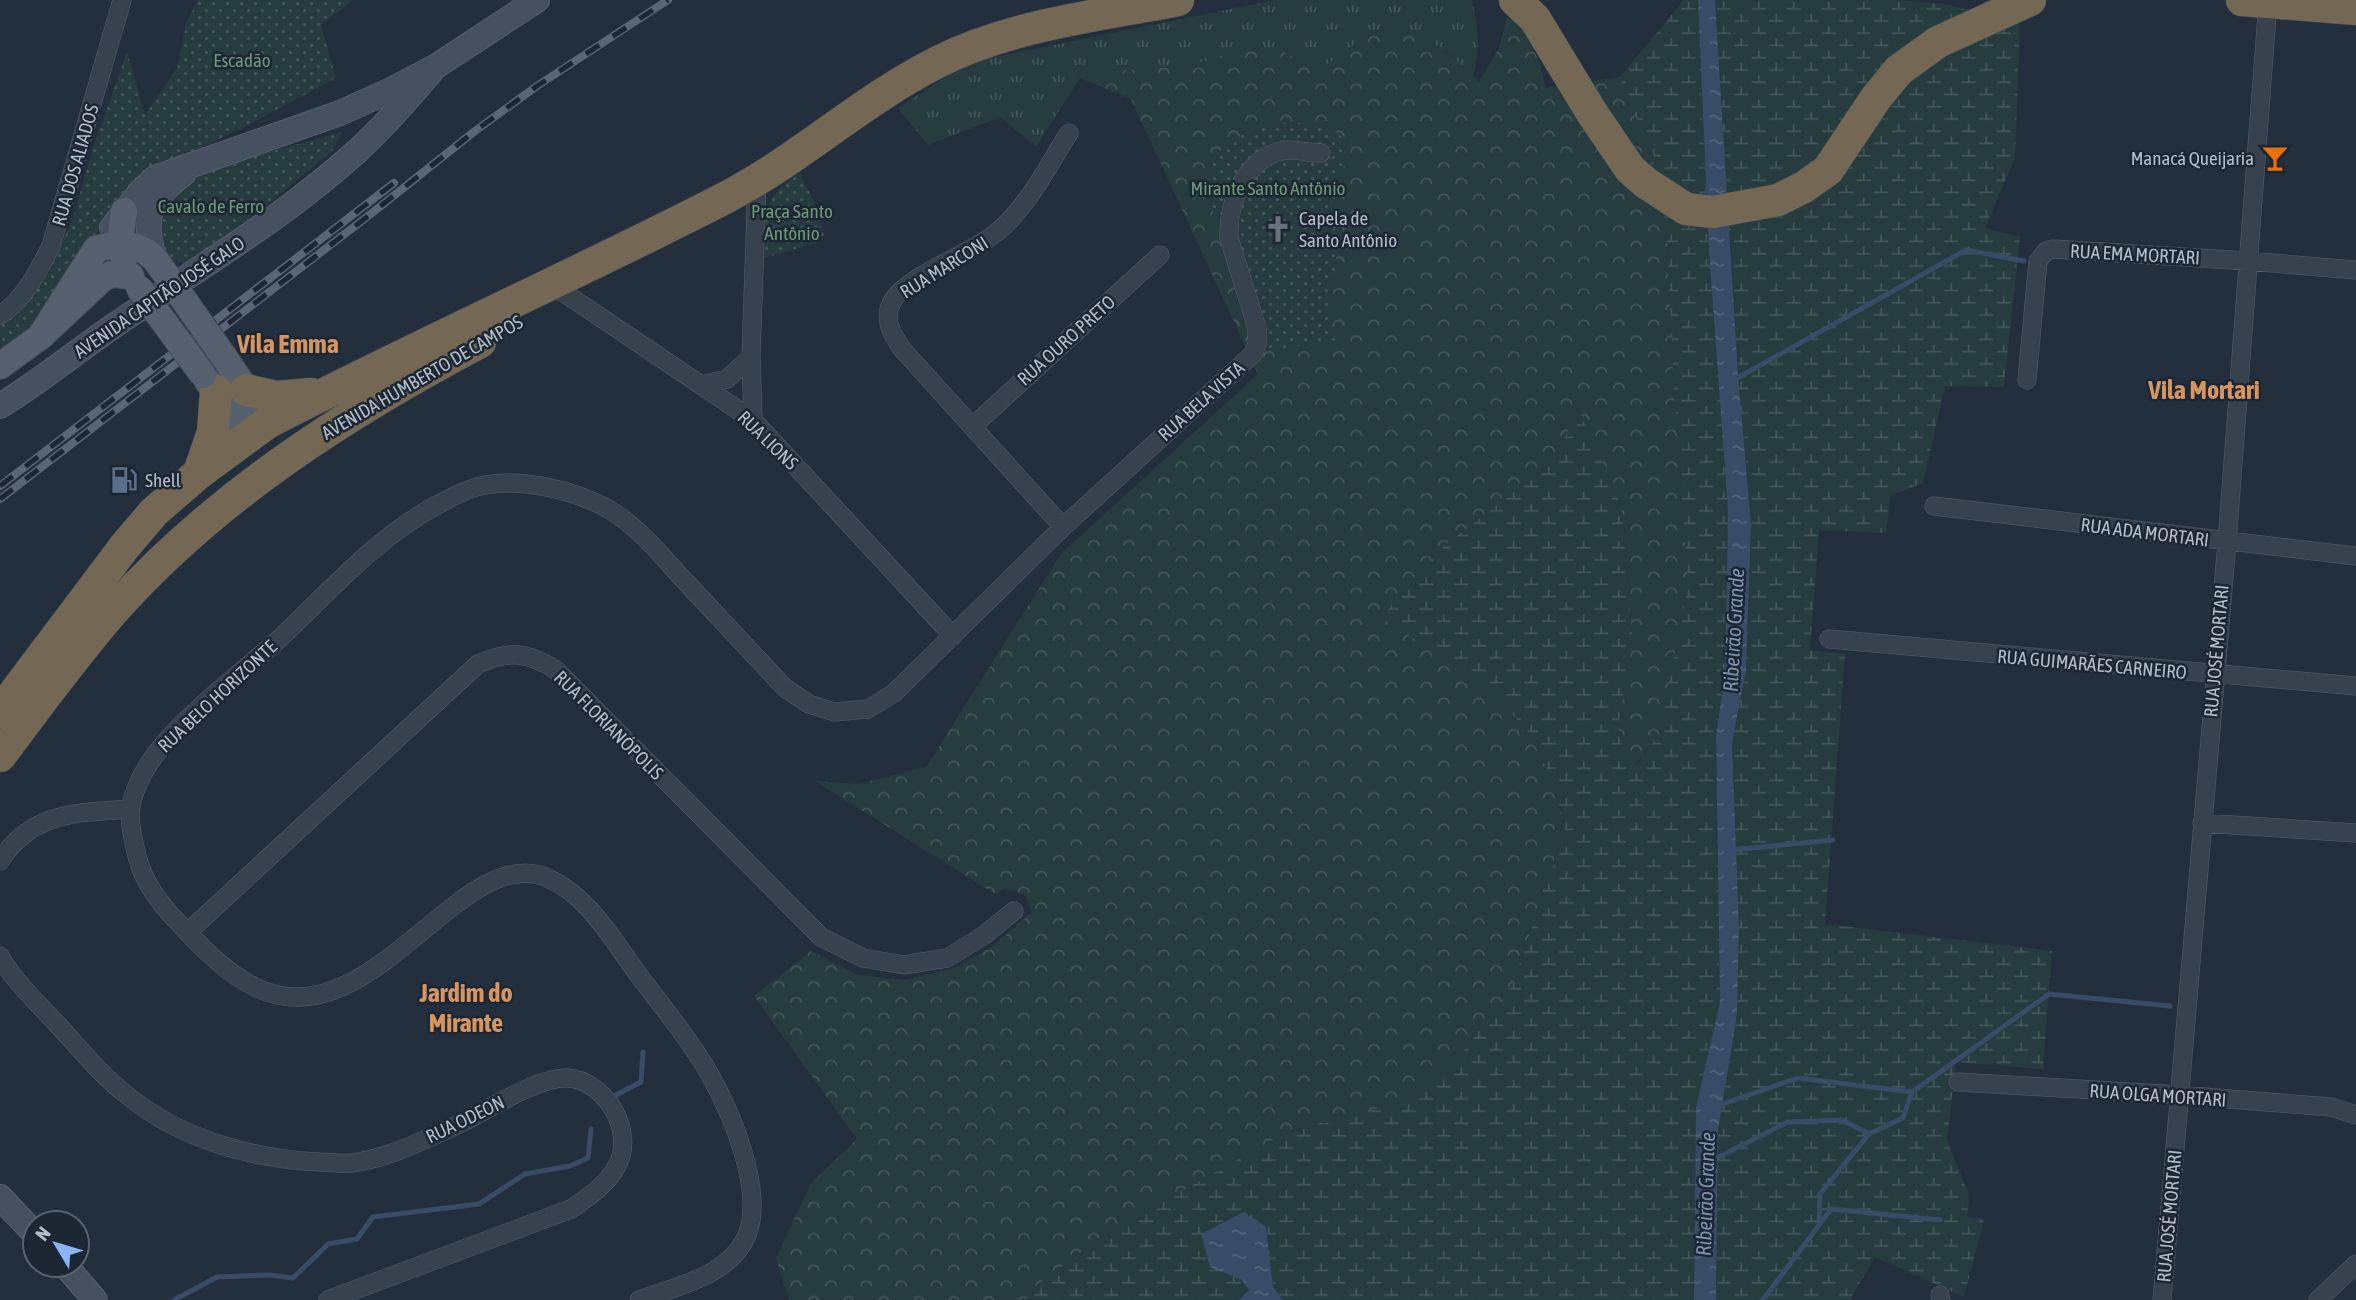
<svg xmlns="http://www.w3.org/2000/svg" width="2356" height="1300" font-family="'Asap Condensed',sans-serif">
<defs>
<pattern id="grass-tufts" width="24" height="20" patternUnits="userSpaceOnUse" patternTransform="scale(1.75)"><rect width="24" height="20" fill="#263c3f"/><path d="M3 7l-1-3M5 7V3M7 7l1-3M15 17l-1-3M17 17v-4M19 17l1-3" fill="none" stroke="#435659"/></pattern>
<pattern id="forest-crowns" width="20" height="18" patternUnits="userSpaceOnUse" patternTransform="scale(1.75)"><rect width="20" height="18" fill="#263c3f"/><path d="M2 6a3 3 0 1 1 6 0M12 15a3 3 0 1 1 6 0" fill="none" stroke="#435659"/></pattern>
<pattern id="wetland-marsh" width="20" height="14" patternUnits="userSpaceOnUse" patternTransform="scale(1.75)"><rect width="20" height="14" fill="#263c3f"/><path d="M1 5h8M5 5V1M11 12h8M15 12V8" fill="none" stroke="#435659"/></pattern>
<pattern id="park-dots" width="8" height="8" patternUnits="userSpaceOnUse" patternTransform="scale(1.75)"><rect width="8" height="8" fill="#263c3f"/><path d="M2 2h.1M6 6h.1" fill="none" stroke="#435659" stroke-width="1.8" stroke-linecap="round"/></pattern>
<pattern id="water-ripples" width="26" height="14" patternUnits="userSpaceOnUse" patternTransform="scale(1.75)"><rect width="26" height="14" fill="#394c67"/><path d="M2 4q2-2 4 0t4 0M15 11q2-2 4 0t4 0" fill="none" stroke="#53647b"/></pattern>
</defs>
<rect width="100%" height="100%" fill="#242f3e"/>
<path fill="url(#grass-tufts)" d="M1275 0H1472C1478 27 1481 49 1473 76L1446 51 1382 27 1317 72 1284 52 1245 49 1189 66 1123 70 1080 78 1036 147 1000 117 928 145 898 108 947 76 990 58Z"/>
<path fill="url(#forest-crowns)" fill-rule="evenodd" d="M1507 17H1518L1541 66 1545 88 1620 77 1625 101 1651 141 1667 241 1674 391 1688 586 1659 735 1635 765 1622 751 1618 728 1632 634 1621 505 1579 411 1550 465 1445 545 1382 617 1487 687 1528 732 1551 776 1565 827 1513 984 1457 1060 1410 1100 1284 1134 1029 1292 1027 1300H789L776 1258 811 1183 857 1139 754 996 811 951 858 975 904 980 955 968 992 947 1032 912 1025 895 1006 888 995 894 815 781 859 784 926 767 1061 554 1258 374 1131 99 1080 78 1123 70 1189 66 1245 48 1284 52 1317 72C1337 58 1358 40 1379 29 1411 14 1458 62 1479 82L1499 48ZM1208 172 1336 184C1318 209 1336 248 1339 277L1327 281Z"/>
<path fill="url(#wetland-marsh)" d="M1684 0H1698L1709 252 1728 512 1725 675 1716 735 1720 1002 1696 1107 1694 1300H1283L1273 1287 1266 1227 1210 1267 1242 1280 1249 1290 1239 1300H1027L1029 1292 1104 1234 1284 1134 1410 1100 1457 1060 1513 984 1565 827 1551 776 1528 732 1487 687 1381 617 1445 545 1550 465 1579 411 1621 505 1632 634 1618 728 1622 751 1636 765 1659 735 1688 586 1674 391 1667 241 1651 141 1625 101 1620 77Z
M1715 0H1894L1945 4 2020 23 2015 158 1985 228 2020 237 2004 387 1945 386 1923 483 1891 495 1886 533 1819 530 1810 650 1845 654 1825 924 2052 951 2043 1069 1956 1062 1947 1140 1969 1195 1967 1217 1984 1219 1964 1297 1875 1257 1850 1300H1716L1718 1130 1737 1015 1739 927 1732 743 1746 670 1751 524 1738 375Z"/>
<path fill="url(#park-dots)" d="M198 0H353L321 25 336 78 250 124 137 179 106 218 41 323 0 357V324L10 318 47 275 73 218 93 148 127 52 145 115 177 68 187 21Z
M1280 123C1306 123 1326 121 1345 140V164L1328 195 1329 225 1339 276 1327 281 1336 340 1270 350C1259 314 1250 277 1236 242 1233 232 1220 228 1216 218 1192 162 1227 132 1280 123Z
M342 132 332 151 239 228 187 265 167 256 158 234 166 204 188 179 261 154Z
M800 173 814 202 824 235 816 243 764 258C767 212 759 201 800 173Z"/>
<path fill="url(#water-ripples)" d="M1698 0H1715L1738 375 1751 524 1746 670 1732 743 1739 927 1737 1015 1718 1130 1716 1300H1694L1696 1107 1720 1002 1716 735 1725 675 1728 511 1709 252Z
M1244 1212 1266 1227 1273 1287 1283 1300H1239L1249 1290 1242 1280 1210 1267 1201 1234Z"/>
<g fill="none" stroke-linecap="round" stroke-linejoin="round">
<path stroke="#394c67" stroke-width="5" d="M1734 380 1966 250 2024 261
M1731 850 1833 840
M615 1100 616 1095 641 1082 643 1052
M1717 1106 1798 1078 1912 1092
M1713 1160 1788 1122 1842 1120 1869 1134
M1819 1225 1820 1194 1869 1134 1903 1118 1912 1092 2049 994 2170 1006
M174 1300 217 1277 269 1275 293 1278 328 1244 357 1239 373 1217 479 1204 525 1174 570 1166 588 1158 591 1129
M1763 1300 1831 1209 1940 1220"/>
<defs>
<path id="street" d="M551 284 753 420 953 636
M0 315C25 299 38 271 51 246L122 0
M2027 380 2038 261 2046 251 2053 249 2248 261 2356 270
M702 385 727 379 751 357
M753 420 751 357 757 181
M973 426 1160 255
M1934 506 2356 556
M1063 527 902 349C892 334 882 318 893 300 906 277 973 252 996 233 1028 207 1047 167 1069 133
M1829 639 2356 686
M2202 823 2356 833
M0 861C32 811 77 813 130 809
M188 932 478 664C509 650 528 652 556 670L821 937 863 958 904 965 947 958 983 936 1014 911
M0 956C14 982 38 1003 58 1025 80 1049 102 1076 128 1096 182 1140 253 1159 320 1162 331 1162 342 1164 352 1163 367 1161 384 1156 398 1151 418 1143 438 1134 457 1125 485 1112 538 1076 568 1078 603 1081 630 1123 621 1156 614 1180 590 1196 571 1209L328 1300
M1958 1082 2179 1095 2331 1107 2356 1115
M1940 1295 1941 1300
M639 1300C677 1286 730 1276 747 1235 766 1188 726 1097 699 1057 681 1029 660 1003 640 977 614 942 588 894 545 877 460 843 369 1044 255 987 223 972 196 941 172 916 153 895 140 875 135 847 132 835 129 820 131 807 141 742 233 682 280 638 329 592 379 535 439 504 454 496 469 488 485 485 524 478 577 491 610 510 638 527 661 555 683 579 717 615 751 652 785 688L809 704 834 712 868 709 894 693 1063 527 1253 354 1257 344V328L1229 238C1227 202 1247 154 1288 150 1299 150 1311 153 1321 153
M2162 1300 2227 542 2268 2
M2318 1300 2356 1264"/>
<path id="secondary" d="M112 228 141 191 155 178 340 113 391 90 435 67 537 0
M155 259C141 219 149 199 183 174
M0 406C41 381 78 350 118 323 198 268 282 219 355 153 384 127 410 97 435 67
M0 1197 35 1234
M65 1265 95 1300"/>
<path id="primary" d="M124 259 121 234 124 211
M40 337 96 249C121 242 144 242 160 266
M224 357 257 406
M0 366 40 337 103 278 112 274 131 276
M208 382 250 437"/>
<path id="highway" d="M1515 0 1535 19 1592 113 1630 169 1646 183 1686 209 1713 212 1778 200 1804 187 1828 170 1876 98 1899 70 1938 42 2030 0
M2242 0 2356 9
M246 390 277 397 311 394
M199 473 213 432 216 391
M0 712 125 546 154 512 199 473 267 423C418 345 573 276 723 199 799 160 862 100 938 62 1011 25 1097 16 1178 0
M0 756C37 707 73 657 114 610 216 496 346 413 480 342"/>
</defs>
<use href="#street" stroke="#565f6c" stroke-width="19"/>
<use href="#secondary" stroke="#565f6c" stroke-width="26"/>
<use href="#primary" stroke="#414a57" stroke-width="28"/>
<use href="#highway" stroke="#434c59" stroke-width="33"/>
<use href="#street" stroke="#38414e" stroke-width="18"/>
<use href="#secondary" stroke="#465061" stroke-width="24"/>
<use href="#primary" stroke="#56606e" stroke-width="26"/>
<use href="#highway" stroke="#746855" stroke-width="32"/>
<defs>
<path id="rail" d="M0 486 394 183
M0 499 372 213 475 131 537 86 668 0"/>
</defs>
<use href="#rail" stroke="#5a6575" stroke-width="8"/>
<use href="#rail" stroke="#1d2633" stroke-width="5" stroke-dasharray="16" stroke-linecap="butt"/>
<defs>
<path id="primary-bridge" d="M160 266 224 357
M139 288 203 375"/>
</defs>
<use href="#primary-bridge" stroke="#414a57" stroke-width="28" stroke-linecap="butt"/>
<use href="#primary-bridge" stroke="#56606e" stroke-width="26"/>
</g>
<defs>
<symbol id="bar-bare" viewBox="-9 -9 18 18"><path d="M-6-5H6L.8 .8V4.5H3.5V6h-7V4.5H-.8V.8Z" fill="#e8710a" stroke="#1d2633" stroke-width="2.5" paint-order="stroke"/></symbol>
<symbol id="church-bare" viewBox="-9 -9 18 18"><path d="M-1.2-6h2.4v3.5h3.3v2.4h-3.3V6h-2.4V-.1h-3.3v-2.4h3.3Z" fill="#6b7280" stroke="#1d2633" stroke-width="2.5" paint-order="stroke"/></symbol>
<symbol id="fuel-bare" viewBox="-9 -9 18 18"><path d="M-5.5-6h7V0h2V4h1.3V-2.5L3-4.5l.8-.8L6-3V5H2.5V1h-1V6h-7ZM-4.2-4.7v3.2H.2V-4.7Z" fill="#5c6f8a" stroke="#1d2633" stroke-width="2.5" paint-order="stroke"/></symbol>
</defs>
<g fill-rule="evenodd">
<use href="#bar-bare" x="2256" y="139" width="38" height="38"/>
<use href="#church-bare" x="1259" y="210" width="38" height="38"/>
<use href="#fuel-bare" x="105" y="461" width="38" height="38"/>
</g>
<g text-anchor="middle" stroke-width="5" stroke-linejoin="round" paint-order="stroke">
<g font-size="19" fill="#6b9a76" stroke="#1d2633">
<text x="242" y="67">Escadão</text>
<text x="1268" y="195">Mirante Santo Antônio</text>
<text x="211" y="213">Cavalo de Ferro</text>
<text x="792" y="218">Praça Santo<tspan x="792" dy="22">Antônio</tspan></text>
</g>
<g font-size="19" fill="#b4bcc9" stroke="#1d2633" text-anchor="start">
<text x="2254" y="165" text-anchor="end">Manacá Queijaria</text>
<text x="1299" y="225">Capela de<tspan x="1299" dy="22">Santo Antônio</tspan></text>
<text x="145" y="487">Shell</text>
</g>
<g font-size="19" fill="#b4bcc9" stroke="#1d2633">
<text transform="translate(75 165) rotate(-74)" y="7">RUA DOS ALIADOS</text>
<text transform="translate(2135 254) rotate(3)" y="7">RUA EMA MORTARI</text>
<text transform="translate(944 267) rotate(-32)" y="7">RUA MARCONI</text>
<text transform="translate(159 297) rotate(-34)" y="7">AVENIDA CAPITÃO JOSÉ GALO</text>
<text transform="translate(1066 340) rotate(-42)" y="7">RUA OURO PRETO</text>
<text transform="translate(422 377) rotate(-30)" y="7">AVENIDA HUMBERTO DE CAMPOS</text>
<text transform="translate(1201 401) rotate(-42)" y="7">RUA BELA VISTA</text>
<text transform="translate(768 440) rotate(44)" y="7">RUA LIONS</text>
<text transform="translate(2145 532) rotate(7)" y="7">RUA ADA MORTARI</text>
<text transform="translate(2216 651) rotate(-85)" y="7">RUA JOSÉ MORTARI</text>
<text transform="translate(2092 664) rotate(5)" y="7">RUA GUIMARÃES CARNEIRO</text>
<text transform="translate(217 696) rotate(-43)" y="7">RUA BELO HORIZONTE</text>
<text transform="translate(609 725) rotate(45)" y="7">RUA FLORIANÓPOLIS</text>
<text transform="translate(2158 1095) rotate(4)" y="7">RUA OLGA MORTARI</text>
<text transform="translate(465 1119) rotate(-26)" y="7">RUA ODEON</text>
<text transform="translate(2169 1216) rotate(-85)" y="7">RUA JOSÉ MORTARI</text>
</g>
<g font-size="21" font-style="italic" fill="#7c92b1" stroke="#1d2633">
<text transform="translate(1734 630) rotate(-87)" y="7">Ribeirão Grande</text>
<text transform="translate(1706 1194) rotate(-88)" y="7">Ribeirão Grande</text>
</g>
<g font-size="26" font-weight="bold" fill="#d59563" stroke="#1d2633">
<text x="288" y="353">Vila Emma</text>
<text x="2204" y="399">Vila Mortari</text>
<text x="466" y="1002">Jardim do<tspan x="466" dy="30">Mirante</tspan></text>
</g>
</g>
<g transform="translate(56 1244) rotate(308)"><circle r="33" fill="#1d2633" stroke="#59626f" stroke-width="2"/>
<path d="M0-5L12 26L0 18L-12 26Z" fill="#8ab4f8"/>
<text y="-10" font-size="19" font-weight="bold" text-anchor="middle" fill="#b4bcc9">N</text>
</g>
</svg>
